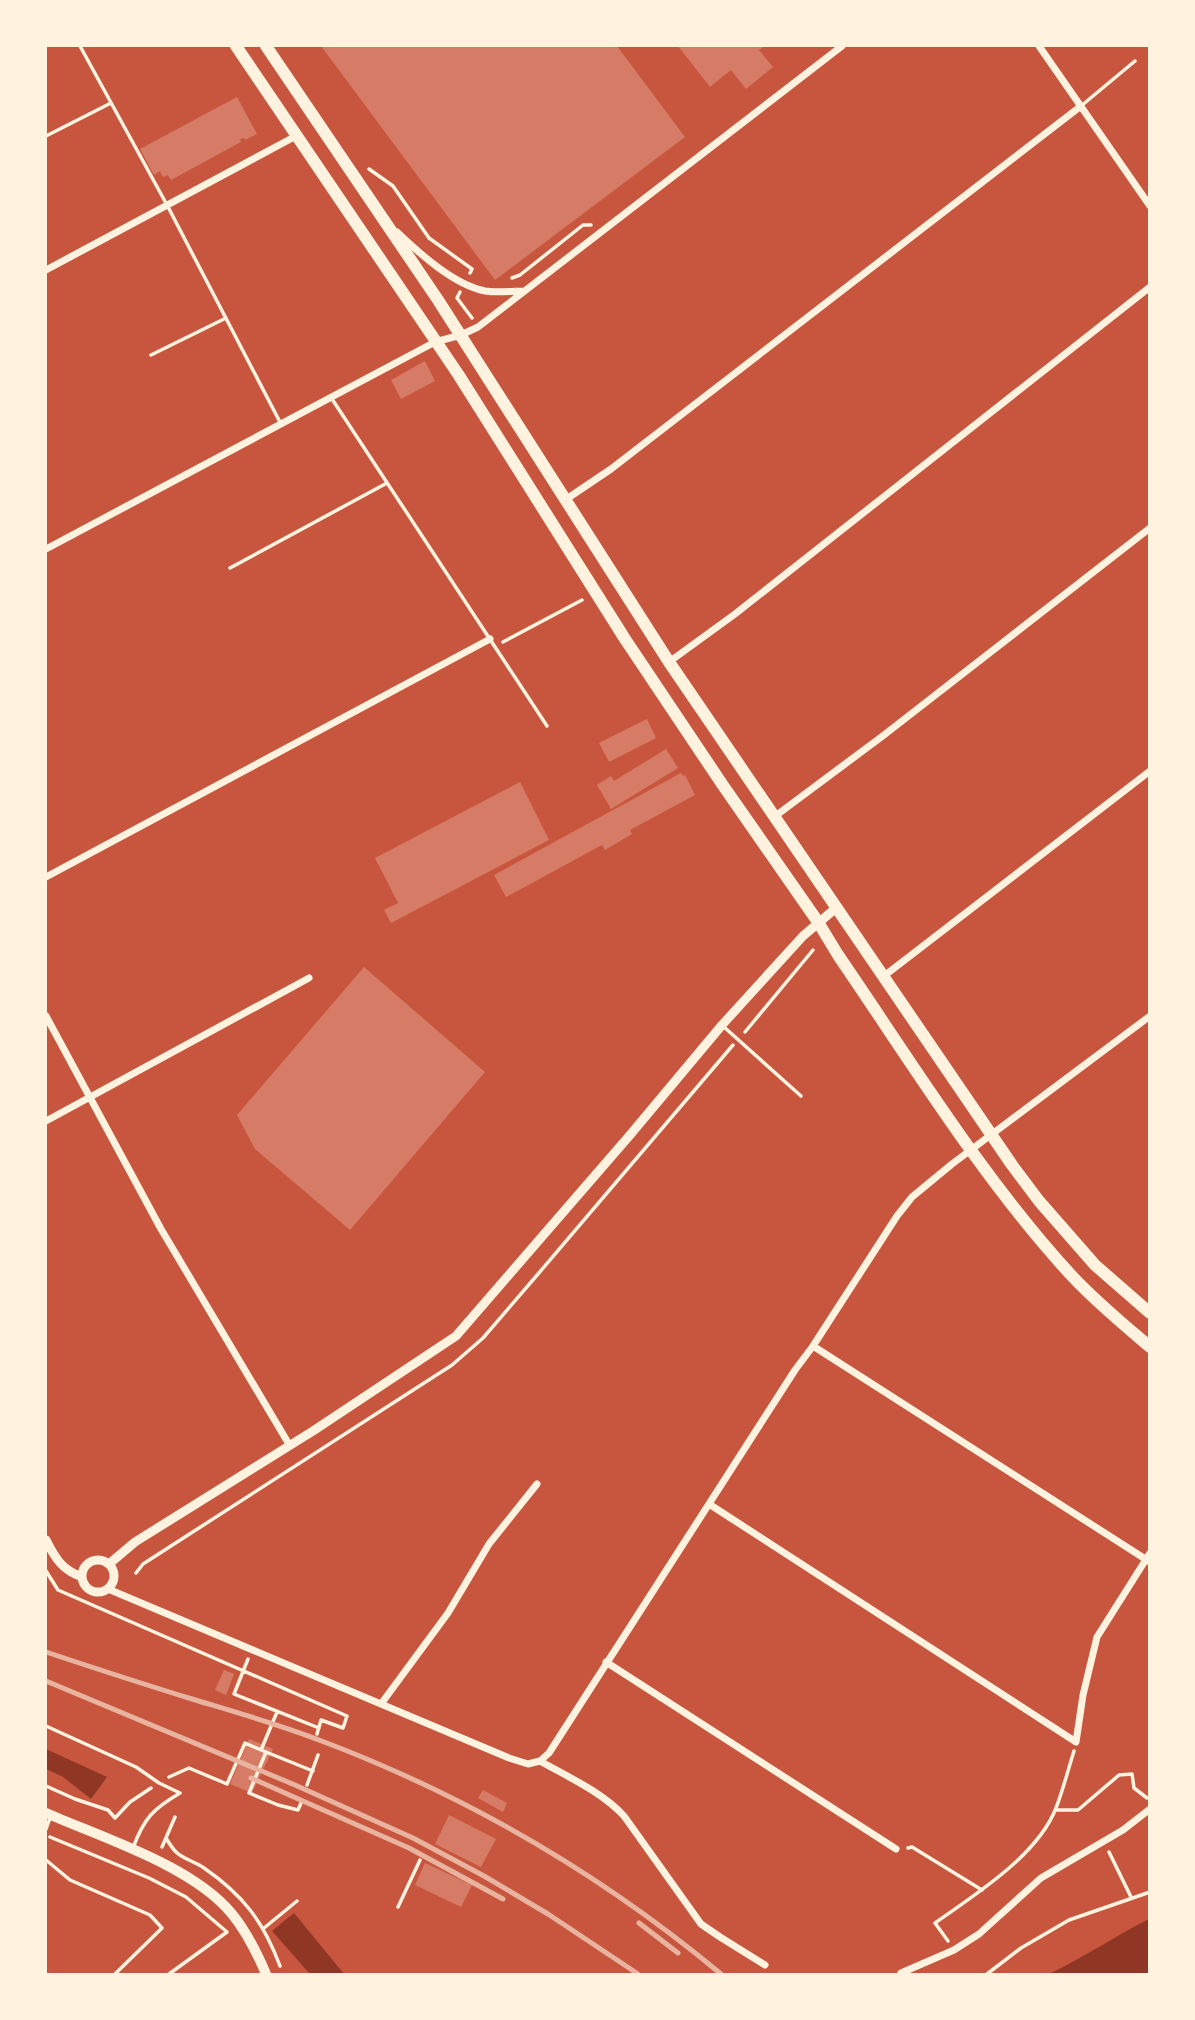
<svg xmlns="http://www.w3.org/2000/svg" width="1195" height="2020" font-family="Ubuntu,sans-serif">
<rect width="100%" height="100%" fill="#c8553d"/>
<path fill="#8f3625" d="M46 1749 107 1777 91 1799 63 1777 46 1769Z
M294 1913 344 1974H310L272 1931Z
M1149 1919V1974H1049C1083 1958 1115 1936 1149 1919Z"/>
<path fill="#d67c66" d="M321 46H617L685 137 495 280Z
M678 46H765L759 50 773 67 746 89 731 70 710 87Z
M237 97 257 134 245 140 244 138 240 139 241 142 171 180 168 175 163 177 160 171 154 175 140 149Z
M425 361 435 381 401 399 391 380Z
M647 719 656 738 609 762 599 743Z
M666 749 678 768 611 809 597 785 611 776 614 781Z
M681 773 683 776 685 775 695 795 630 830 632 834 605 850 602 845 506 897 494 875Z
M520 782 549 840 391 923 384 910 398 903 375 858Z
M364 967 485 1072 350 1230 255 1149 237 1115Z
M224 1670 234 1674 226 1695 215 1690Z
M249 1739 273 1749 252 1793 230 1784Z
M483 1790 507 1803 503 1812 478 1798Z
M449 1815 496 1839 481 1867 435 1844Z
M425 1863 472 1885 461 1907 415 1885Z"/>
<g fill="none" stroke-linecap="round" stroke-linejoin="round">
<path stroke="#fff3e0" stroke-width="3.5" d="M369 169 393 186 429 238 472 269 470 273
M512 278 520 275 583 225H591
M460 292 457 298 472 318
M503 642 582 600
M745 1032 813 950
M46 1571 58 1590 347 1716 343 1728 321 1720 317 1734
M136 1573 143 1564 452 1365 483 1338 538 1274 733 1045
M248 1659 234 1694 319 1728
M261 1750 313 1771
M266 1752 249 1793 278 1805 298 1810 301 1803
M169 1777 189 1768 227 1784 245 1743 261 1750 277 1712
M307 1785 318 1755
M46 1786 75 1799 108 1810 115 1818 130 1802 151 1788
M1056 1810H1078L1119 1775 1132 1774 1134 1788 1147 1798
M50 1837 149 1878 186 1897 227 1932 169 1974
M166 1838C169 1843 172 1848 176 1852 183 1859 196 1862 204 1868 243 1895 263 1921 280 1966
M162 1847 175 1817
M908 1848 912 1847 982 1890
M1109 1852 1131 1897
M398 1907 420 1860
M264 1928 297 1901
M948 1941 935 1923C976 1894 1038 1855 1056 1808 1063 1790 1068 1770 1074 1751
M987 1974 1021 1948 1069 1920 1150 1892"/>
<path stroke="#fff3e0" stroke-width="3.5" d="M80 46 167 205 281 424
M1081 106 1135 61
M46 136 111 103
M151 355 226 318
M332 399 547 726
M230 568 387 483
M724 1027 801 1096
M46 1726 136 1767 159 1783 180 1793
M46 1829 50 1818
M133 1848C144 1818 153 1809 180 1793
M46 1860 70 1880 150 1915 162 1928 115 1974"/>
<path stroke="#fff3e0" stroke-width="7" d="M1039 46 1150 206
M397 232C419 253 454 285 485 291 497 293 512 291 524 291
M46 270 296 136
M565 500 611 469 1081 106
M46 549 435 342 461 335 478 327 842 46
M669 662 735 614 1150 287
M774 817 884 735 1150 528
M46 877 490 639
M884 976 1150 771
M46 1016 161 1229 290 1446
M46 1121 309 978
M813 1346 1150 1562
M709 1504 1076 1742 1083 1695 1097 1637 1150 1553
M108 1589 509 1758 528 1764 540 1761C568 1777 602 1792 624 1816L701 1924 720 1937 765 1965
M606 1662 896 1849
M381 1704 448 1613 489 1544 537 1484
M540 1761 549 1753 795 1370 813 1346 897 1216 912 1197 952 1164 1150 1016
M901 1973 954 1950 979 1934 1041 1878 1123 1830 1150 1809"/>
<path stroke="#fff3e0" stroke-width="9" d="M46 1540C55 1558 62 1570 82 1577
M82 1576a16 16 0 1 1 32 0a16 16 0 1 1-32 0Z
M109 1564 135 1542 313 1431 456 1336 630 1135 722 1025 803 936 836 908"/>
<path stroke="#fff3e0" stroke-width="10" d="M46 1813C103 1838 193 1866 232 1914 247 1932 257 1953 266 1974"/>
<path stroke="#fff3e0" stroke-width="12" d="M236 46 458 374 625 639 722 784 818 922 838 955C912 1063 982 1178 1071 1275 1095 1301 1123 1324 1150 1347
M266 46 438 300 669 662 1012 1165 1039 1201 1095 1265 1150 1313"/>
<path stroke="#e9b49f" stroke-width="5" d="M46 1652C94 1668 143 1684 192 1699 235 1712 278 1724 319 1740 465 1795 601 1874 721 1974
M46 1681 295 1785 413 1838 484 1876 548 1914 638 1974
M251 1778 409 1848 503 1899
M639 1923 678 1953"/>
</g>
<rect width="1195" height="2020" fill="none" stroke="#fff3e0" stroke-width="94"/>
</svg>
